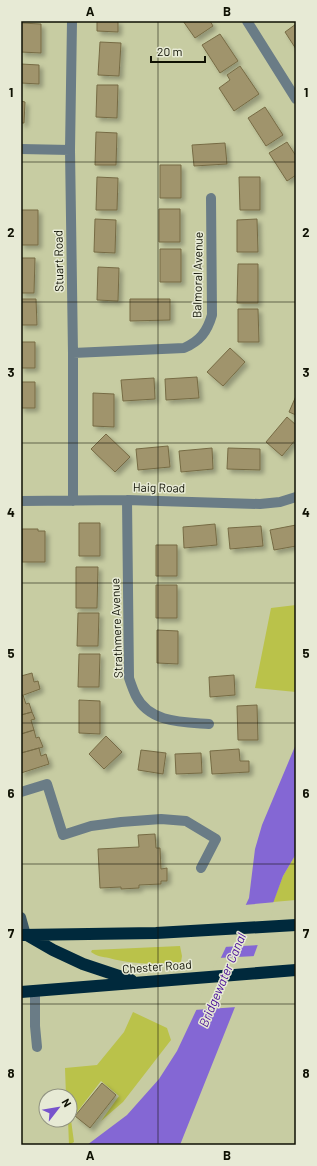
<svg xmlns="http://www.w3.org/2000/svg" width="317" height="1166" font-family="Barlow,sans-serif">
<defs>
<filter id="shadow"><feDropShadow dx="3.5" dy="3.5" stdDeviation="2" flood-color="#0004"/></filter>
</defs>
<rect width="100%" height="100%" fill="#c7cca2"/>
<path fill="#bac24a" d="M296 605V692L255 688 271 608Z
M296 854V900L273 902 283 876Z
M180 946 182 956 181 962C156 964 134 965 109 958 103 957 96 956 91 952L92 950Z
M133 1012 167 1028 171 1040 123 1102 101 1121 119 1096 101 1081 71 1120 74 1142 69 1145 68 1120H70V1096H66L65 1068 97 1065 124 1032Z"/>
<path fill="#8467d4" d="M296 744V854L283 876 235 1007 180 1145H87L127 1115 159 1079 177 1051 249 898 255 849 262 825Z"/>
<path fill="#c7cca2" d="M276 902 260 945 223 947 244 905Z
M256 956 237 1007 194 1010 218 958Z"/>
<path fill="#a0946c" stroke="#766b44" filter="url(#shadow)" d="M97 21H118V32L97 31Z
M183 21H210L213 26 195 38Z
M21 23 41 24V53L21 52Z
M296 24V49L285 32Z
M220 34 238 61 220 73 202 45Z
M100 42 121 43 119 76 98 75Z
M21 64 39 65V84L21 83Z
M240 66 259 94 234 111 219 88 230 80 227 75Z
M97 85H118L117 118 96 117Z
M21 101 25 102 24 123H21Z
M265 107 283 135 266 146 248 118Z
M96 132 117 133 116 165H95Z
M287 142 296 156V175L287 181 269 153Z
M225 143 227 164 194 166 192 145Z
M160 165H181V198H160Z
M97 177 118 178 117 210H96Z
M239 177H260V210H240Z
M159 209H180V242H159Z
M21 210H38V245H21Z
M95 219 116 220 115 253 94 252Z
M257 219 258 252H237V220Z
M160 249H181V282H160Z
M21 258H35L34 293H21Z
M238 264H258V303H237Z
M98 267 119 268 118 301 97 300Z
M21 299H36L37 325H21Z
M130 299H170V320L130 321Z
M238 309H258L259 342H238Z
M21 342H35V368H21Z
M230 348 245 362 223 386 207 372Z
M197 377 199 398 166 400 165 379Z
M154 378 155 399 123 401 121 380Z
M21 382H35V408H21Z
M93 393 114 394V427L93 426Z
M296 396V415L289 412Z
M287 417 296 425V439L282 456 266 442Z
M106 434 130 457 115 472 91 449Z
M168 446 170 467 138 470 136 449Z
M212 448 213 469 181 472 179 451Z
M228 448 260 449V470L227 469Z
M79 523H100V556H79Z
M215 524 217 545 184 548 183 527Z
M296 525V546L274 550 270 530Z
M261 526 263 546 230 549 228 528Z
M21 529H22V551H21Z
M22 529H38V531H45V562H22Z
M156 545H177V576H156Z
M76 567H98L97 608H76Z
M156 585H177V618H156Z
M78 613H99L98 646H77Z
M157 630 178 631V664L157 663Z
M79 654H100L99 687H78Z
M32 673 34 682 38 681 40 689 21 696V676Z
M234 675 235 695 210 697 209 677Z
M23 695 26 704 29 703 32 712 21 715V696Z
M79 700 100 701V734L79 733Z
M257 705 258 740H238L237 706Z
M32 712 35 719 31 720 34 730 21 734V715Z
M34 730 36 738 39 737 43 747 21 753V734Z
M106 736 122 752 104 769 89 754Z
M39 748 41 756 46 754 49 764 21 773V753Z
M239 749 240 761H249V772L212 774 210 751Z
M141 750 166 753 163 774 138 770Z
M201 753 202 773 176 774 175 754Z
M155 834 156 848H160L161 869 167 868V881H161V884L139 885V888L121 889V887L100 888 98 849 139 847 138 835Z
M102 1083 116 1095 90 1128 75 1116Z"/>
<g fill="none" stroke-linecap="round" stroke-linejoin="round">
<path stroke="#6a7c86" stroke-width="10" d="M21 792 47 784 63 835 91 826 121 822 161 819 186 821 216 839 201 868
M35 991V1026L37 1047"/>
<path stroke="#6a7c86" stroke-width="10" d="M72 21 70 150 73 353V501
M247 21 296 99
M21 149 70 150
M73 353 184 348C200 341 207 332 212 315L211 198
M127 500 129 678C131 684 133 690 136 696 150 723 182 722 209 724
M21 501 127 500 260 504 280 502 296 497"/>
<path stroke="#3e5866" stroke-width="10" d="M21 917 26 935"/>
<path stroke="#00293c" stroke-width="12" d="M21 935 156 933 296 925
M27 935 53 950 83 964 131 980
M21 992 296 970"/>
</g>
<path fill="none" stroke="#0f1103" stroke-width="1" stroke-opacity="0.55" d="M158 21V1145M21 162H296M21 302H296M21 443H296M21 583H296M21 723H296M21 864H296M21 1004H296"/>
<g text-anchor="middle" stroke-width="3" stroke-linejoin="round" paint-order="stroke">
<g font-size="12" fill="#0f1103" stroke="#e7ead5">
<text transform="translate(59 261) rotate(-91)" y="4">Stuart Road</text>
<text transform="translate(198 275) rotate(-89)" y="4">Balmoral Avenue</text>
<text transform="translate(159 488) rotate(1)" y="4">Haig Road</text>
<text transform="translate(117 628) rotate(-92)" y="4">Strathmere Avenue</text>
<text transform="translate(157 967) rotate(-4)" y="4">Chester Road</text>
</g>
<g font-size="13" font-style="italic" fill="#4b1299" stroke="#e7ead5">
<text transform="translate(222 980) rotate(-67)" y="5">Bridgewater Canal</text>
</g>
</g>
<rect width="317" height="1166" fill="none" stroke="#e7ead5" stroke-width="44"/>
<g transform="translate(58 1108) rotate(59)"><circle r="19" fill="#e7ead5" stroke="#919381"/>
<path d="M0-3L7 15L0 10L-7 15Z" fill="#7753cc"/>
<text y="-6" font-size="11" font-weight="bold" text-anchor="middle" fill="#0f1103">N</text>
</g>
<path d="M151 56v6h54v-6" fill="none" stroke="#0f1103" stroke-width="2"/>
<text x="157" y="56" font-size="12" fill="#0f1103" stroke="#e7ead5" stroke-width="3" paint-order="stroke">20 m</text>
<rect x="22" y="22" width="273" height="1122" fill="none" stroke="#0f1103" stroke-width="1.5"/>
<g font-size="13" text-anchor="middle" font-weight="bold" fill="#0f1103">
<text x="90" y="16">A</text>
<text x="227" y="16">B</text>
<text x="11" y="97">1</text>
<text x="306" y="97">1</text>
<text x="11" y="237">2</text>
<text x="306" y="237">2</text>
<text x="11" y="377">3</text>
<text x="306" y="377">3</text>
<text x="11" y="517">4</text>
<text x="306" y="517">4</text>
<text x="11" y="658">5</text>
<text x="306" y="658">5</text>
<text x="11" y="798">6</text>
<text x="306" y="798">6</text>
<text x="11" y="938">7</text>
<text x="306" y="938">7</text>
<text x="11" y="1078">8</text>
<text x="306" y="1078">8</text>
<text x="90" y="1160">A</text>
<text x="227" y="1160">B</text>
</g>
</svg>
